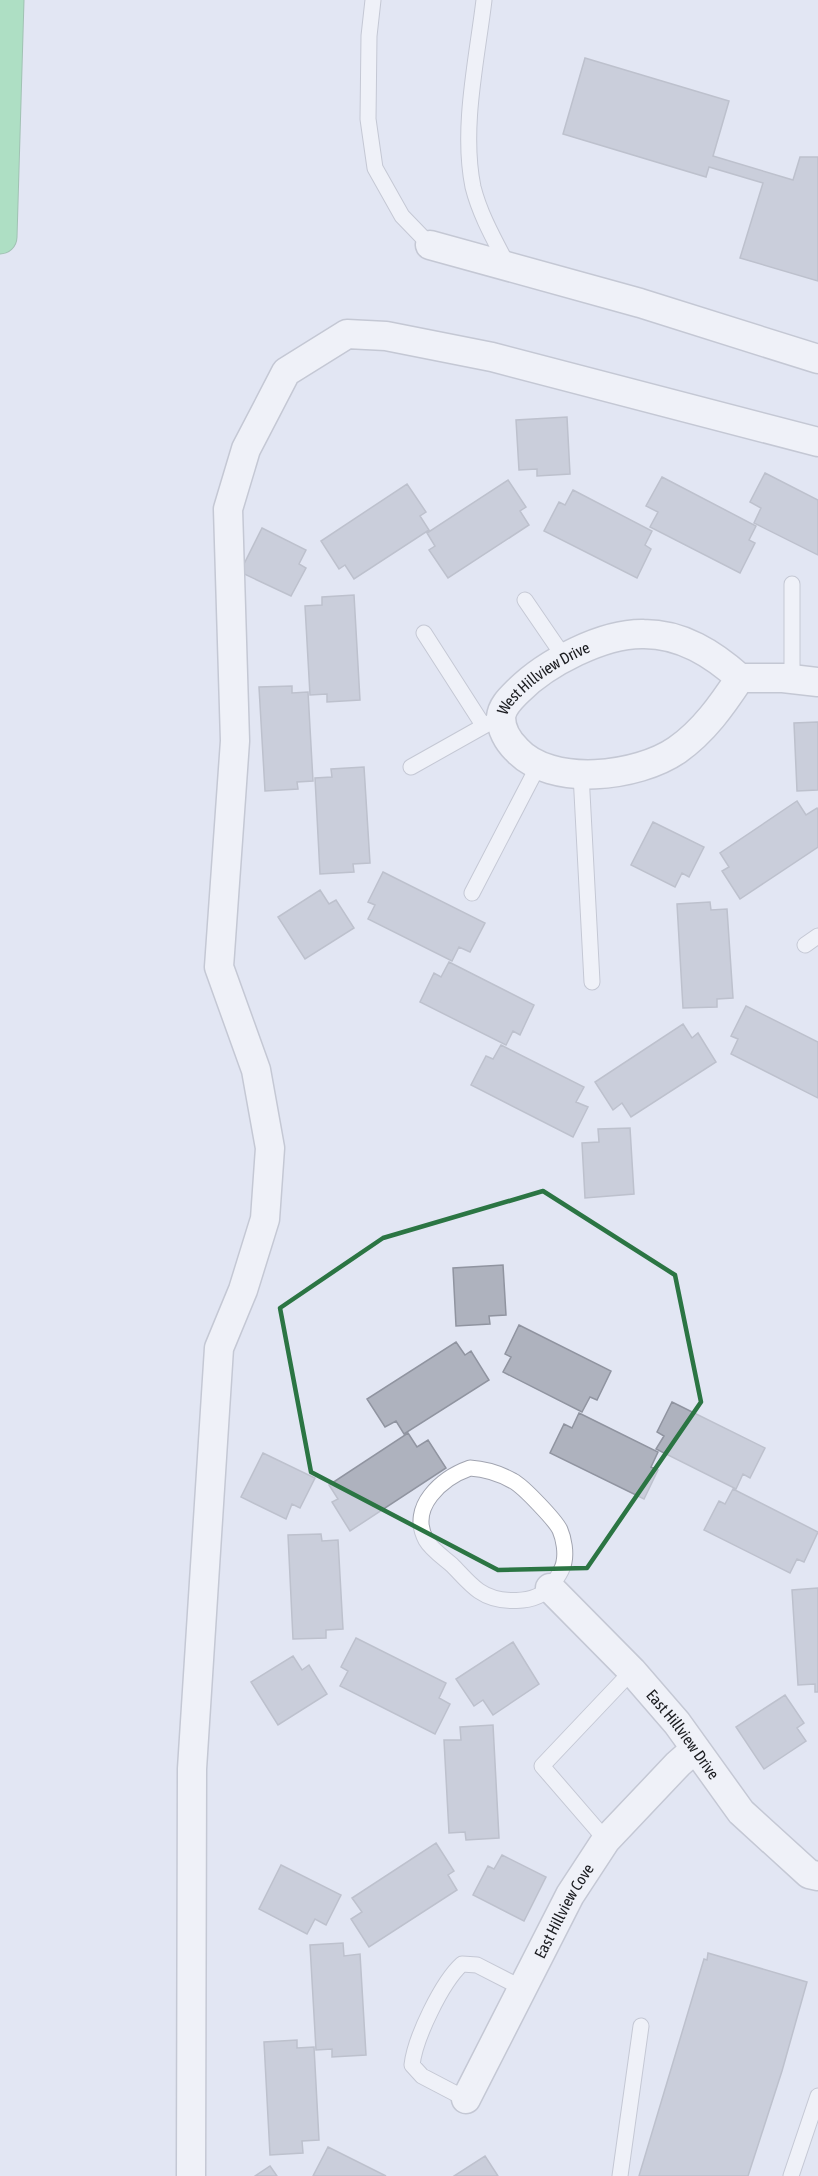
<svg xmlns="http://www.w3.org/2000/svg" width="818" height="2176" font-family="'Asap Condensed',sans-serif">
<rect width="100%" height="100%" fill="#e2e6f3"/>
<path fill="#aeb2be" stroke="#9094a0" stroke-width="1.5" d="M585 58 729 101 713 156 793 180 800 157H818V281L740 258 763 183 709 167 706 177 563 134Z
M567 417 570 474 537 476V469L519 470 516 420Z
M765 473 818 500V555L754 523 761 508 750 502Z
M662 477 756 526 749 540 755 543 740 573 650 527 658 512 646 506Z
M508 480 526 507 520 511 529 525 448 578 429 550 435 546 427 533Z
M407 484 426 512 420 516 429 530 354 579 345 565 339 569 321 541Z
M573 490 652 531 645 545 651 549 637 578 544 531 559 502 565 505Z
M262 528 306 550 299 564 306 568 291 596 240 572Z
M354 595 360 700 327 702V694L310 695 305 606 322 605V597Z
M292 686V693L308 692 313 781 297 782 298 789 265 791 259 687Z
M818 722V790L797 791 794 723Z
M364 767 370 863 353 864 354 872 320 874 315 778 332 777 331 769Z
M797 801 806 815 817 808 818 810V847L740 899 722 871 729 867 720 853Z
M653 822 704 847 689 877 682 873 675 887 631 865Z
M383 872 485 923 470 952 459 947 452 961 368 919 375 905 368 902Z
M320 890 329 904 336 900 354 928 305 959 278 917Z
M710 902 711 910 727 909 733 998 717 999V1007L683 1008 677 904Z
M449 962 534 1005 520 1035 513 1031 506 1045 420 1002 434 973 441 977Z
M746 1006 818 1042V1098L731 1054 738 1039 731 1036Z
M683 1024 692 1038 698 1033 716 1062 631 1117 622 1103 613 1110 595 1082Z
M501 1045 584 1087 576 1102 588 1107 573 1137 471 1085 486 1056 493 1059Z
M630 1128 634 1194 585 1198 582 1143 599 1142 598 1129Z
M503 1265 506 1315 489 1316 490 1324 456 1326 453 1268Z
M519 1325 611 1371 597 1400 590 1397 582 1412 503 1372 511 1357 505 1354Z
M456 1342 465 1355 471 1351 489 1380 404 1434 396 1421 385 1427 367 1399Z
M672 1402 765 1448 750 1478 743 1474 736 1489 656 1449 664 1436 657 1432Z
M579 1413 658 1452 651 1467 658 1470 644 1499 550 1453 564 1424 572 1428Z
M408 1433 417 1447 428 1440 446 1468 350 1531 332 1502 338 1499 329 1485Z
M263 1453 315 1478 300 1508 292 1504 286 1519 241 1497Z
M733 1489 818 1532 804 1562 797 1559 790 1573 704 1530 719 1501 725 1504Z
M321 1534 322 1541 338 1540 343 1629 326 1630V1638L293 1639 288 1535Z
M818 1588V1692H815V1684L798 1685 792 1590Z
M356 1638 446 1683 439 1698 450 1704 435 1734 340 1686 348 1671 341 1667Z
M513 1642 539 1684 493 1715 483 1700 474 1706 456 1679Z
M293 1656 302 1670 309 1665 327 1694 278 1725 251 1682Z
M785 1695 804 1723 797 1728 806 1741 764 1769 736 1727Z
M493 1725 499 1838 466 1840 465 1832 449 1833 444 1740H461L460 1727Z
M436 1843 454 1871 448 1875 457 1890 369 1947 351 1919 362 1912 352 1898Z
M502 1855 546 1877 524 1921 473 1895 488 1866 494 1869Z
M281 1865 341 1895 326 1925 315 1919 307 1934 259 1909Z
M343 1943 344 1956 360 1954 366 2055 332 2057V2049L316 2050 310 1945Z
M708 1953 807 1982 782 2071 748 2176H639L704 1959 707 1960Z
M297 2040V2048L314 2047 319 2140 302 2141 303 2153 270 2155 264 2042Z
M328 2147 386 2176H313Z
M485 2156 498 2176H454Z
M270 2166 277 2176H255Z"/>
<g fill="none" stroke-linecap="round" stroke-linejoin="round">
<defs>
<path id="service" d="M373 0 369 36 368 119 375 168 402 216 430 245
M484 0C477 59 461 128 473 187 480 215 495 241 508 266
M792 584V679
M525 600 564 657
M424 633 483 725
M411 767 491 722
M581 774 592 982
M472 893 538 766
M805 945 818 936
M470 1468C485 1469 499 1473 513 1481 523 1486 556 1521 560 1530 564 1539 566 1553 564 1562 563 1569 556 1580 551 1586 536 1605 498 1604 479 1591 469 1584 461 1574 452 1565 444 1558 431 1549 426 1540 408 1507 442 1478 470 1468Z
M606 1840 542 1766 632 1671
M466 2099 422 2076 412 2065C415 2038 442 1982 462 1964L477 1965 522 1988
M620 2176 641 2026
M791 2176 818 2096"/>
<g id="minor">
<path d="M430 245 640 303 818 359"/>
<path id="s1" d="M740 678C722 705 704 731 677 750 638 777 551 788 516 749 508 741 501 729 501 717 502 706 511 698 518 691 546 663 603 633 644 634 682 634 713 654 740 678H783L818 682"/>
<path id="s2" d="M550 1588 632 1671 677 1723 741 1812 809 1874 818 1876"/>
<path id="s3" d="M466 2099 570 1895 606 1840 678 1764 695 1749"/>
<path d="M191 2176 192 1769 219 1348 243 1290 265 1219 270 1148 256 1070 219 967 235 741 228 509 246 449 286 372 347 334 386 336 492 357 818 442"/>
</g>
<path id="motorway" d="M0 237 7 0"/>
</defs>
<use href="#service" stroke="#a1a4b0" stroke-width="17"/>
<use href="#minor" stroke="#a1a4b0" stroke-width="31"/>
<use href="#motorway" stroke="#529667" stroke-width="35"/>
<use href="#service" stroke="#fff" stroke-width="15"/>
<use href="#minor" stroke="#fff" stroke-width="28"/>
<use href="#motorway" stroke="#6fd88d" stroke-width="33"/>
</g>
<path d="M0 0H818V2176H0ZM543 1191 675 1275 701 1402 587 1568 498 1570 311 1472 280 1308 383 1238Z" fill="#e2e6f3" fill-opacity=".55" fill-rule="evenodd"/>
<path fill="none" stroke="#2b7543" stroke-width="4.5" stroke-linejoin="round" d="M543 1191 675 1275 701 1402 587 1568 498 1570 311 1472 280 1308 383 1238Z"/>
<g text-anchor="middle" stroke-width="4.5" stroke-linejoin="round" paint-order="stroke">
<g font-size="16" fill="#1b1c20" stroke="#e2e6f3">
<text dy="6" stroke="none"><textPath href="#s1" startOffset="364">West Hillview Drive</textPath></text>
<text dy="6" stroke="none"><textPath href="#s2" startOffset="198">East Hillview Drive</textPath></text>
<text dy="6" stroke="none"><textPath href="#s3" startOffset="212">East Hillview Cove</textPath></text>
</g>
</g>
</svg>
